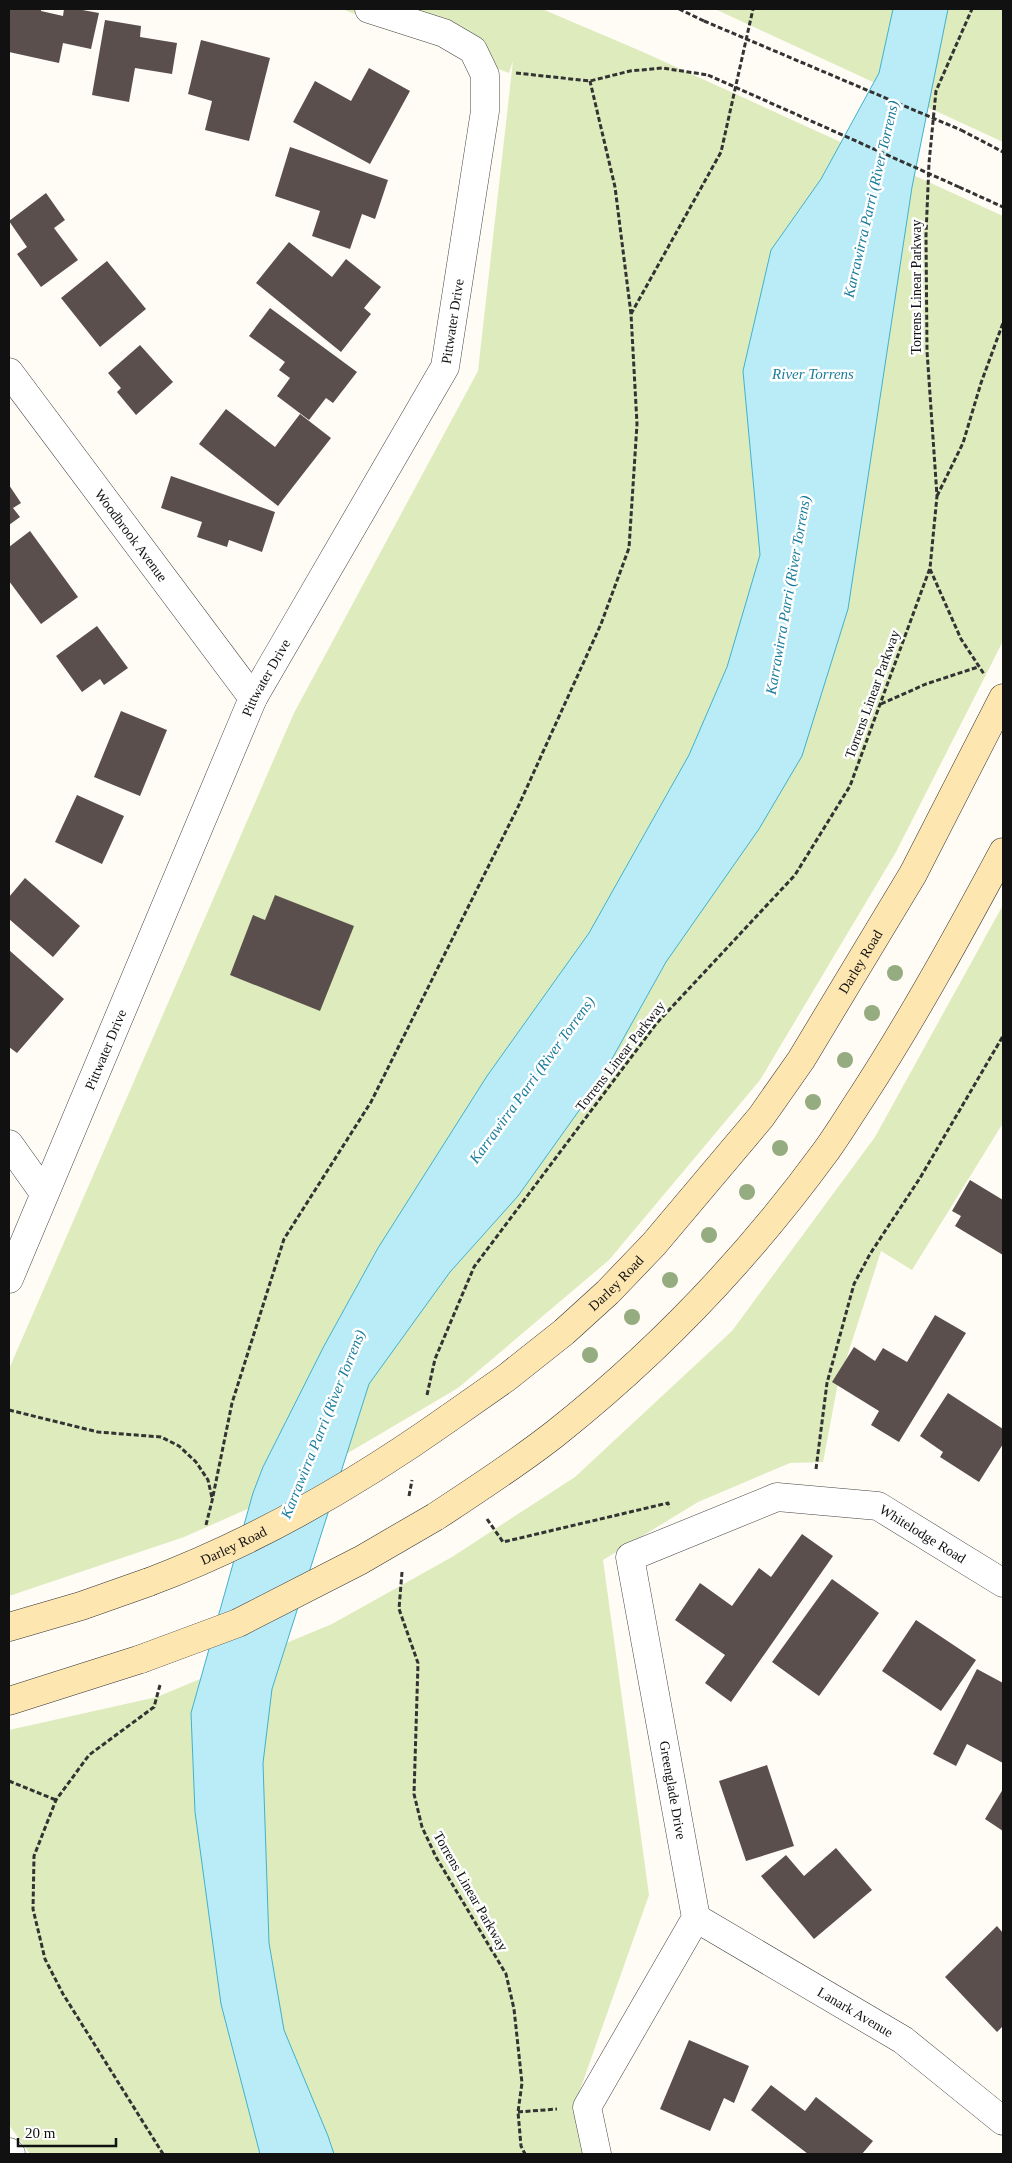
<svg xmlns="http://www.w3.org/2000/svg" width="1012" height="2163" font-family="'Times New Roman',serif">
<rect width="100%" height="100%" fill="#fffbf5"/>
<path fill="#deebbd" d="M342 9H542L643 52 1003 216V641L896 852 760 1080 609 1260 458 1388 270 1499 184 1537 9 1596V1369L294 713 478 371 513 61 509 73Z
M715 9H1003V142Z
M1003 905V1123L912 1270 881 1251 837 1388 823 1462 790 1463 698 1502 603 1560 649 1895 575 2104 584 2154H30L9 2125V1730L157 1697 332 1624 452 1557 575 1477 732 1331 875 1137Z"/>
<path fill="#b9ecf6" stroke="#40b1ce" d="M893 9H948L912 187 848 609 802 756 759 829 666 962 598 1084 518 1196 450 1272 369 1384 272 1689 263 1763 269 1943 284 2030 328 2136 334 2154H260L221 2004 195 1812 191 1713 253 1493 263 1467 324 1346 378 1248 487 1076 589 933 689 755 727 667 760 555 743 371 771 250 821 179 879 73Z"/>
<path fill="#5a4f4d" d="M9 9H41V11L63 16 64 9H77L99 13 91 49 63 43 59 63 9 52Z
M105 20 141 26 140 37 177 43 172 74 135 68 129 102 92 95Z
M201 40 270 58 249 141 205 130 212 101 188 94Z
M369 68 410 91 370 164 293 122 315 81 351 101Z
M290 147 388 180 375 219 362 214 350 249 312 236 320 211 275 196Z
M46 193 65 220 54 228 78 260 41 287 17 254 27 247 9 221Z
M289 242 332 277 346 259 381 287 364 308 371 314 341 352 256 283Z
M107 261 146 309 100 347 61 298Z
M270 308 357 372 333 403 326 398 309 420 277 396 290 378 279 370 285 362 249 336Z
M140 345 173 382 136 415 117 392 121 388 108 373Z
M226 409 275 447 300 414 331 438 278 506 199 444Z
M171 476 275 512 262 552 229 540 227 547 197 537 202 522 161 508Z
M9 485 21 503 13 508 20 517 9 525Z
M30 531 78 597 41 624 9 581V547Z
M97 626 128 668 104 685 100 679 82 692 56 656Z
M121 711 167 730 140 796 94 777Z
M77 795 124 816 102 864 55 842Z
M25 878 80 926 53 957 9 919V897Z
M275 895 354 926 320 1011 230 975 253 915 265 920Z
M9 950 64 999 17 1053 9 1047Z
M970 1180 1003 1200V1255L955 1226 961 1216 952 1211Z
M935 1315 966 1333 899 1442 871 1425 879 1411 832 1382 854 1347 875 1361 883 1348 907 1362Z
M948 1393 1003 1429V1444L979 1482 940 1457 943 1452 920 1436Z
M802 1534 833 1556 731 1702 705 1683 725 1655 675 1620 700 1583 732 1606 759 1568 771 1577Z
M832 1579 879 1613 819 1696 772 1662Z
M916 1620 976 1660 941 1711 882 1671Z
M977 1669 1003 1683V1763L967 1744 956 1766 933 1754Z
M767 1765 794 1846 746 1861 719 1781Z
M1003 1789V1831L985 1819Z
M836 1848 872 1890 814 1939 761 1876 786 1855 804 1876Z
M997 1926 1003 1933V2026L997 2032 945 1977Z
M689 2040 749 2066 734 2103 724 2098 710 2131 660 2109Z
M771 2085 805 2111 816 2097 873 2141 862 2154H808L751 2110Z"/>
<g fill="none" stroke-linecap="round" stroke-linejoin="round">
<defs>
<g id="minor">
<path id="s1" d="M9 372 253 698"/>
<path d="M9 1144 44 1193"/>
<path id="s2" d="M9 1279 253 698 445 367 485 111V75L473 50 444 33 369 9"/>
<path id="s3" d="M696 1918 903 2040 1003 2121"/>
<path d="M9 2152 11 2154"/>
<path id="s4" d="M597 2154 587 2107 696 1918 630 1557 777 1497 878 1506 1003 1583"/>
</g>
<g id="secondary">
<path id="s5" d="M449 1418 506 1378 564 1332 608 1292 654 1244 761 1117 801 1060 913 874 1003 698"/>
<path d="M435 1517C476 1490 518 1463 556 1433 658 1352 750 1255 826 1151 839 1133 851 1113 863 1095 914 1016 959 934 1003 852"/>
<path d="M9 1627 81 1606 149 1582"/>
<path d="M9 1701 141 1659"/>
</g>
</defs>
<use href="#minor" stroke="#444" stroke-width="29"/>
<use href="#secondary" stroke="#333" stroke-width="29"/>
<path stroke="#333" stroke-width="3" stroke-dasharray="5 2.5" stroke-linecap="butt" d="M679 9 704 21
M516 73 590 81 630 71 662 68 708 75
M961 130 1003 152
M959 187 1003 207
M631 314 721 152 753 9
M937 496 963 443 981 383 1003 323
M930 569 961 639 984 674
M881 704 926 684 978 667
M427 1395 435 1359 474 1267 656 1024 795 875 850 786 930 568 937 496 927 351 926 235 929 163 936 91 972 9
M9 1410 98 1432 161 1437 179 1446 196 1462 208 1480 212 1498
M816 1469 827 1383 854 1284 870 1254 920 1178 1003 1036
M409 1496 412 1480
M487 1519 503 1542 668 1503 669 1508
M206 1525 212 1501 232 1403 284 1239 371 1102 518 807 601 624 629 548 637 424 631 314 615 187 590 81
M402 1572 399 1609 418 1663 414 1794 422 1827 436 1857 506 1974 514 2009 522 2083 518 2112 521 2146 525 2154
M160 1685 154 1707 89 1755 56 1800 34 1856 33 1909 45 1959 63 1994 163 2154
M9 1781 56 1800
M518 2112 557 2109"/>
<use href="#minor" stroke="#fff" stroke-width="28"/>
<use href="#secondary" stroke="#fee6b0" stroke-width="28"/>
<defs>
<g id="secondary-bridge">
<path id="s6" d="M149 1582C255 1542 356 1484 449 1418"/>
<path d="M141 1659 238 1623 361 1560 435 1517"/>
</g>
</defs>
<use href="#secondary-bridge" stroke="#333" stroke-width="29" stroke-linecap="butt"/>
<path stroke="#333" stroke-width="3" stroke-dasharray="5 2.5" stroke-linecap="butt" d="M704 21 961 130
M708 75 959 187"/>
<use href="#secondary-bridge" stroke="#fee6b0" stroke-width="28"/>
</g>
<g fill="#95ab80">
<circle cx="895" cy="973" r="8"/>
<circle cx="872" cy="1013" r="8"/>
<circle cx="845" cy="1060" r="8"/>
<circle cx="813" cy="1102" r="8"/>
<circle cx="780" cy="1148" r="8"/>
<circle cx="747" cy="1192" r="8"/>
<circle cx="709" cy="1235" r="8"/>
<circle cx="670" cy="1280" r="8"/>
<circle cx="632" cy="1317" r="8"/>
<circle cx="590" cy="1355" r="8"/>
</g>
<g text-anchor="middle" stroke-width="5" stroke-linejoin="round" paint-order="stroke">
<g font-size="14" fill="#111" stroke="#fff">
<text transform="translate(916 287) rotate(-90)" y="5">Torrens Linear Parkway</text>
<text dy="5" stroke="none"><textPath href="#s2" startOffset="1059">Pittwater Drive</textPath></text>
<text dy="5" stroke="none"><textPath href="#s1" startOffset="204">Woodbrook Avenue</textPath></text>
<text dy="5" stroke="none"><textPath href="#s2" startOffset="654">Pittwater Drive</textPath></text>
<text transform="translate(872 694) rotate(-70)" y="5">Torrens Linear Parkway</text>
<text dy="5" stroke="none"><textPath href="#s5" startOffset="620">Darley Road</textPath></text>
<text dy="5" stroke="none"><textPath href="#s2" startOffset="249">Pittwater Drive</textPath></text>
<text transform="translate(620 1056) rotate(-52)" y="5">Torrens Linear Parkway</text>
<text dy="5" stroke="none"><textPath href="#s5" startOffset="215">Darley Road</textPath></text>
<text dy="5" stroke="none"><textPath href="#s4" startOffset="946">Whitelodge Road</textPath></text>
<text dy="5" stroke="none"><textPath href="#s6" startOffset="92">Darley Road</textPath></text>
<text transform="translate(673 1790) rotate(80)" y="5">Greenglade Drive</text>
<text transform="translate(471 1891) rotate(60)" y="5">Torrens Linear Parkway</text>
<text dy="5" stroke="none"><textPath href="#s3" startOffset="185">Lanark Avenue</textPath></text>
</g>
<g font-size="15" font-style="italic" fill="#187d9d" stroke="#fff">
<text transform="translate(871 199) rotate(-77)" y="5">Karrawirra Parri (River Torrens)</text>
<text x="813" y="379">River Torrens</text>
<text transform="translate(788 595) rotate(-80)" y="5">Karrawirra Parri (River Torrens)</text>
<text transform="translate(532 1080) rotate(-54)" y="5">Karrawirra Parri (River Torrens)</text>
<text transform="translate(323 1424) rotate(-68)" y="5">Karrawirra Parri (River Torrens)</text>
</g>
</g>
<rect width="1012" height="2163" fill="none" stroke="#111111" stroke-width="20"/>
<path d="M18 2138v8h98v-8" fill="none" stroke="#111111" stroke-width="2.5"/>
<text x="25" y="2138" font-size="15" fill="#111111" stroke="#ffffff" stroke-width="4" paint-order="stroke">20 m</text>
</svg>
